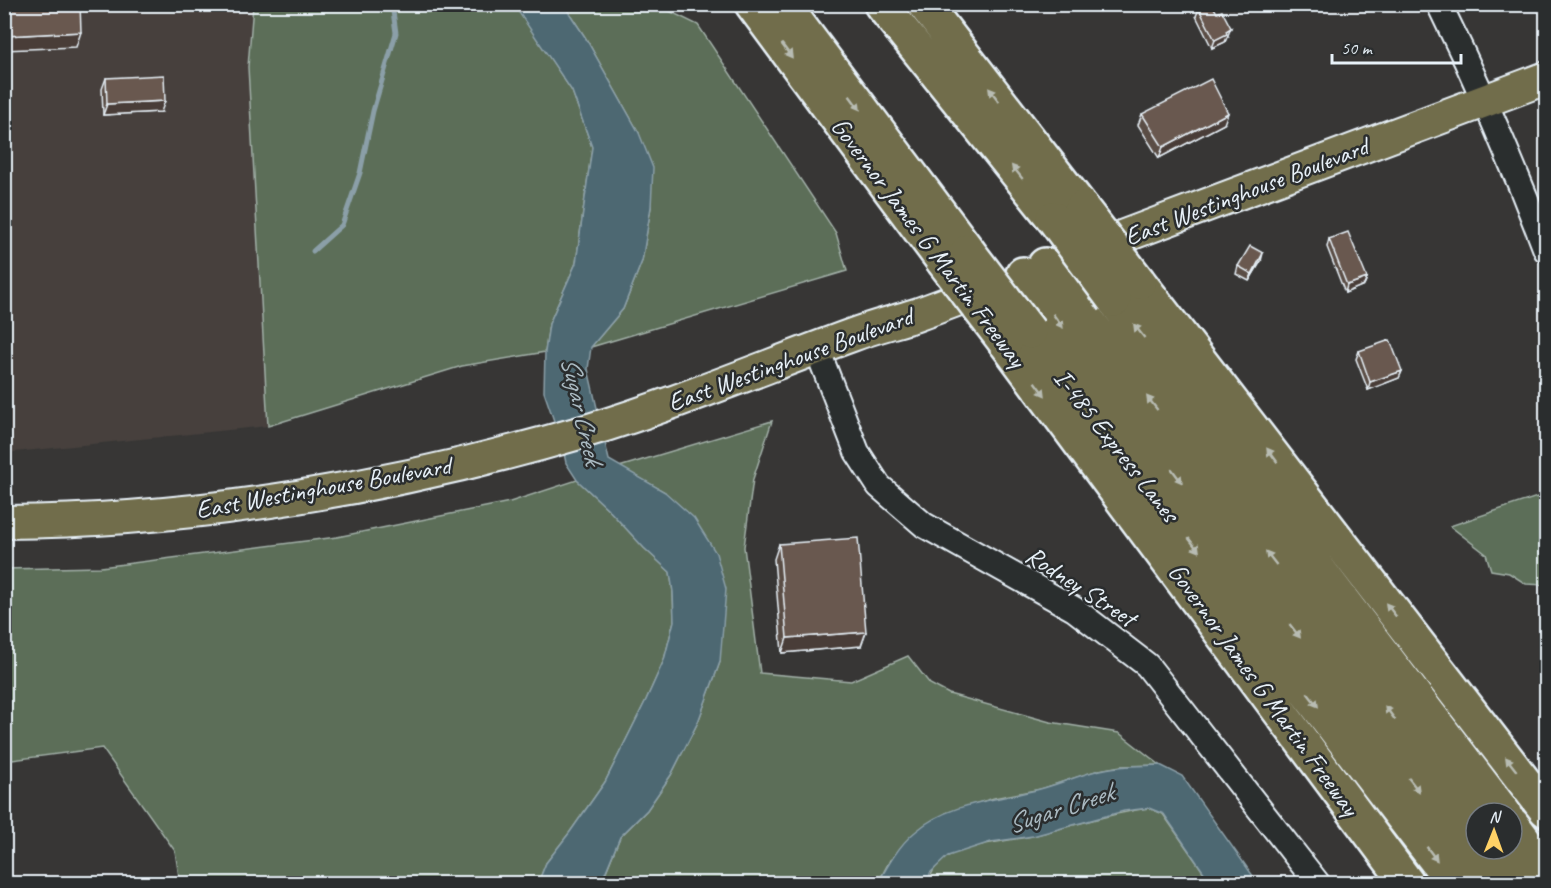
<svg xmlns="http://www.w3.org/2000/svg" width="1551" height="888" font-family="Caveat,sans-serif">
<rect width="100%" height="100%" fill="#373635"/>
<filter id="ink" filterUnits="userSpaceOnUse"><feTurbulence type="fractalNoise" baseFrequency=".0167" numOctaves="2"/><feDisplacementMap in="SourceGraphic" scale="12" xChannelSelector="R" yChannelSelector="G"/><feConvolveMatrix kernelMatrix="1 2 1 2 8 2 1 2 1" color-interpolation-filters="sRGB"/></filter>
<g filter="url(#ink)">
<path fill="#46403d" d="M5 5H253L248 67 268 426 5 453Z"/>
<path fill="#5b6e58" stroke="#a2b0a8" stroke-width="1.5" d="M253 5H512L516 7 572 91 592 147 576 263 549 324 545 352 462 366 268 426 248 67Z
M564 5H657L698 25 836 233 847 271 591 347 623 309 642 261 651 207 639 133 585 37Z
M772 421 753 479 744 547 760 673 851 681 908 656 930 684 949 694 1050 722 1119 733 1160 765 1121 766 1099 770 1041 789 994 798 946 813 890 860 878 883 601 884 620 837 647 810 671 775 698 722 720 662 665 492 619 467Z
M577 480 607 508 644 548 670 572 673 592 674 621 664 660 646 700 605 782 570 832 546 863 538 883H180L175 851 102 748 5 761 4 569 101 567 337 537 510 502Z
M1546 494V585L1526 584 1509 573 1491 570 1486 554 1450 526Z
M1149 808 1163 814 1211 883 929 884C930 872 939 860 950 855 978 842 1007 842 1036 835 1074 826 1110 813 1149 808Z"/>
<path fill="#4d6872" stroke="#8b9fa8" stroke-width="1.5" d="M512 5H564L585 37 639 133 653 168 651 207 642 261 623 309 591 347 588 369 609 460 665 492 694 518 716 553 726 589 720 662 698 722 671 775 647 810 620 837 601 883H538L546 863 570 832 605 782 646 700 664 660 674 621 673 592 670 572 644 548 607 508 577 480 566 463 562 444 544 392 545 352 549 324 576 263 592 147 572 91 516 8Z
M1160 765 1182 776 1258 883H1211L1164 814 1149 808 1124 811 1033 836 991 842 948 856 930 873 929 883H878C888 865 899 845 915 832 949 802 998 800 1040 789 1059 784 1077 776 1096 771 1117 765 1139 766 1160 765Z"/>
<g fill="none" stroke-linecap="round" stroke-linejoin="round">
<path stroke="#8b9fa8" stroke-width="5" d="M313 251 342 225 360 173 373 111 396 33 392 4"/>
<defs>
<path id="minor" d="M1439 4C1479 85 1514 166 1546 250
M817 349 857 452 879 486 924 525 1074 609 1147 665 1318 884"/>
<path id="major" d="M1084 251 1546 78
M4 522C199 521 400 486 586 431 676 404 764 367 852 335 873 327 894 322 916 315 941 306 967 296 993 286"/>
<path id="highway" d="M752 4 943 261
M783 4 968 251
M881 4 1053 218
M924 4 1082 208
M1045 265 1306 602 1476 826
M1023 274 1242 564 1490 884
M1139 282 1546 810
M1114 300 1504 813
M1030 332 1454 884
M1005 342 1408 884
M1512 824 1546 869
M1494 849 1522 884"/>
</defs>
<use href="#minor" stroke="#e8f1f8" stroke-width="28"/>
<use href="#major" stroke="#e8f1f8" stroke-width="36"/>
<use href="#highway" stroke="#e8f1f8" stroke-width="38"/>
<use href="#minor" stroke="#2a2d2e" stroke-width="24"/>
<use href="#major" stroke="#716d4b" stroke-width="32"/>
<use href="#highway" stroke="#716d4b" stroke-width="33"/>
<defs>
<path id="highway-bridge" d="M1082 208 1139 282
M1053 218 1114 300
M968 251 1030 332
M943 261 1005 342"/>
</defs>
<use href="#highway-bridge" stroke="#e8f1f8" stroke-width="38" stroke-linecap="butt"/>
<use href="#highway-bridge" stroke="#716d4b" stroke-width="33"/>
</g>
<path fill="#5a4d45" stroke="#e8f1f8" stroke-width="1.5" d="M1199 9 1228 36H1227L1225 42 1212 48 1196 16Z
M106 78 161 112 103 115 102 89Z
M1142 114 1224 124 1159 158 1138 125Z
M1329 239 1367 278 1364 285 1345 293 1327 247Z
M1261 261 1249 281 1236 274 1238 266Z
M1359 351 1402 371 1399 378 1368 390 1356 359Z
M779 544 861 646 782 653 774 559Z"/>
<path fill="#4a3e38" stroke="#e8f1f8" stroke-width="1.5" d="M1231 28 1225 42 1212 48 1215 40 1226 31Z
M81 32 76 47 4 50V36Z
M165 101 161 112 103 115 107 104Z
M1228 113 1224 124 1159 158 1163 147Z
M1263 253 1261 261 1249 281 1252 274Z
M1367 278 1364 285 1345 293 1347 285Z
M1402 371 1399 378 1368 390 1370 382Z
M866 632 861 646 782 653 787 638Z"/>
<path fill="#695950" stroke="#e8f1f8" stroke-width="1.5" d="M4 4H80L81 32 4 36Z
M1207 4H1212L1217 13 1222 11 1231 28 1226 31 1227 34 1215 40 1199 9Z
M164 75 165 101 107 104 106 78Z
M1211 79 1228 113 1163 147 1142 114Z
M1348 232 1367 278 1347 285 1329 239Z
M1250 246 1263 253 1252 274 1238 266Z
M1390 340 1402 371 1370 382 1359 351Z
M858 538 866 632 787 638 779 544Z"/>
<defs><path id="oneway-solid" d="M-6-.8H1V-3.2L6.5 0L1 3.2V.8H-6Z" transform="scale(1.5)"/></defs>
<g fill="#b8bcb3">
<use href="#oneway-solid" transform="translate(787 51) rotate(53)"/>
<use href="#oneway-solid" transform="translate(994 95) rotate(-128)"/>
<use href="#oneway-solid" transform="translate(855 103) rotate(53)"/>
<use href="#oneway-solid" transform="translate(1017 172) rotate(-129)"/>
<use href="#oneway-solid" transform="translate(1058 321) rotate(54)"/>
<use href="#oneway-solid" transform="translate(1139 331) rotate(-128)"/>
<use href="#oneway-solid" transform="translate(1040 389) rotate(53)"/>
<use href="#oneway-solid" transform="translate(1152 403) rotate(-128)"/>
<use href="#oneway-solid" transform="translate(1272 455) rotate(-127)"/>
<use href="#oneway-solid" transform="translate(1177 476) rotate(53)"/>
<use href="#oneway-solid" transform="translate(1194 545) rotate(52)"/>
<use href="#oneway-solid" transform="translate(1271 558) rotate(-128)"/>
<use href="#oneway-solid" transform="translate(1391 610) rotate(-128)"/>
<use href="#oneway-solid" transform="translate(1295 631) rotate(52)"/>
<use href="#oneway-solid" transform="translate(1313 700) rotate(52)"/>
<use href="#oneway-solid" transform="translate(1390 713) rotate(-127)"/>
<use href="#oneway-solid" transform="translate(1511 764) rotate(-128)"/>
<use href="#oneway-solid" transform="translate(1414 785) rotate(52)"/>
<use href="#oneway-solid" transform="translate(1432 854) rotate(53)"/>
</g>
</g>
<g text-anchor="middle" stroke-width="5" stroke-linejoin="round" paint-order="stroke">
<g font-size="26" fill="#e8f1f8" stroke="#2a2d2e">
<text transform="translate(1246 191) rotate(-21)" y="9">East Westinghouse Boulevard</text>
<text transform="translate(929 242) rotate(53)" y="9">Governor James G Martin Freeway</text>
<text transform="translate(790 359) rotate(-20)" y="9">East Westinghouse Boulevard</text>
<text transform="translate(1117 445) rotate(52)" y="9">I-485 Express Lanes</text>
<text transform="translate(323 487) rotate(-10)" y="9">East Westinghouse Boulevard</text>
<text transform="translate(1081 586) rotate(33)" y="9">Rodney Street</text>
<text transform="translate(1264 689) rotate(54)" y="9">Governor James G Martin Freeway</text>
</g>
<g font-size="27" font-style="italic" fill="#aabac2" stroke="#2a2d2e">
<text transform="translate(582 410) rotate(77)" y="9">Sugar Creek</text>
<text transform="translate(1060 808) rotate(-18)" y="9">Sugar Creek</text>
</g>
</g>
<rect width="1551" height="888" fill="none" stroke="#2a2d2e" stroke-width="24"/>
<rect x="12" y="12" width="1527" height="864" fill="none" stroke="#e8f1f8" stroke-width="2" filter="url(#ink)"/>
<g transform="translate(1494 831) rotate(1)"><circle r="28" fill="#2a2d2e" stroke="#767b7f" stroke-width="1.5"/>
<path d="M0-4.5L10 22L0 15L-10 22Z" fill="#ffd166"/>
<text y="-9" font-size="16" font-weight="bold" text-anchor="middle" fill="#e8f1f8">N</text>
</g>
<path d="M1332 54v9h129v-9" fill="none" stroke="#e8f1f8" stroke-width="3"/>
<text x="1341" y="54" font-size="18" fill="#e8f1f8" stroke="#2a2d2e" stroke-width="4.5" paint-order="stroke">50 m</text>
</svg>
